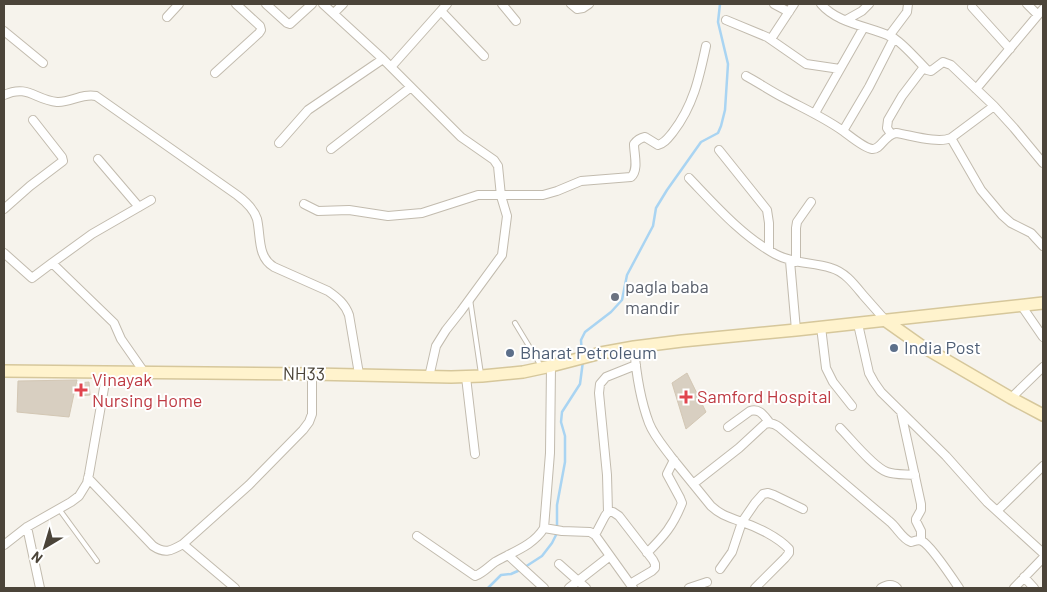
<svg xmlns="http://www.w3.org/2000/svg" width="1047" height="592" font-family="Barlow,sans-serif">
<rect width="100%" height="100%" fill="#f6f3ec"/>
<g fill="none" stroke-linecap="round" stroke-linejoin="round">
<path stroke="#a9d4f2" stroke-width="2.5" d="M582 355 581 340 585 332 611 312 622 300 627 275 653 226 656 208 667 190 701 142 718 133 721 126 725 110 728 64 718 22 720 4
M525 567 542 556 552 543 557 533V505L565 462V436L561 422 562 412 580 384 583 361
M488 588 501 575 511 574 520 570"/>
</g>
<path fill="#d8cfc1" stroke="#d3c7b4" d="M687 373 706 412 686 429 672 383Z
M77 380 69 417 17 412 18 381Z
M89 382 90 395 79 396 78 383Z"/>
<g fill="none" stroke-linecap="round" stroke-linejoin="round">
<defs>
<path id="service" d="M470 299 481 374
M515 323 541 366
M59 509 97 561"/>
<path id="minor" d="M266 4 287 23 290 24 312 4
M323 4 383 59 461 137 494 160 498 166 501 196 507 216 502 255 461 311 446 330 436 346 429 377
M502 4 516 21
M571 4 577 9 583 8 589 4
M774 4 789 12
M821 4C838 24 869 26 892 37 902 42 918 61 927 70L931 71 943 62 951 65 994 106 1014 128 1043 163
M1027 4 1038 15
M972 7 1010 49
M441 11 484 56
M334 13 343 4
M167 17 179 4
M726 20 767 37 806 64 840 69
M846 20 862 11 869 4
M4 31 43 63
M889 36 907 12 908 4
M771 39 794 4
M391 67 447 4
M215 73 259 33 261 30 260 26 236 4
M746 76C759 83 772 92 786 99 805 109 825 118 843 131 850 136 864 148 872 149 881 150 884 135 896 133 910 135 938 144 951 138L994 106
M976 89 1043 9
M4 95C28 84 35 100 57 102 70 103 82 93 96 96L237 195C245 201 254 209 257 219 261 236 257 257 274 267L328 291C338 298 345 304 349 315L359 374
M815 113 864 27
M843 131 869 87 894 38
M891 134 887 128 888 120 902 96 924 67
M951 138 981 190 1002 215 1011 223 1031 233 1043 246
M279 143 308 110 383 59
M331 149 411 87
M719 150 767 210 769 223V250
M98 159 139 207
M689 178C715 205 742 236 775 254 793 264 813 262 831 268 845 272 854 284 863 295 870 303 878 312 886 321
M304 204 318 211 349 210 388 216 422 213 478 195H543L557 191 581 181 631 177C639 170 634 154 634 144 637 140 640 138 645 137L658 145C665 143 668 138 673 132 693 106 699 79 706 46
M4 209 30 186 63 161 62 157 33 120
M4 253 32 278 52 263 114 323 121 339 144 372
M790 261 796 330
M796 262V228L797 222 811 202
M52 263 92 234 151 200
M1021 305 1043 337
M858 324 869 373 874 382 881 392 946 456 987 502 1043 553
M821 327 826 368 833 382 852 406
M634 347C636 372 640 399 649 423 654 436 664 447 672 458 685 474 698 490 711 506 722 516 729 517 742 522 757 527 778 537 789 549V553L785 558 755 588
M466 377 475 454
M1011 398 1043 367
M901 412 921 504V510L916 519V521L921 531V540
M728 427 750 411C760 408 764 416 770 423
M840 428C851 439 873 467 887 472 895 475 906 474 915 475
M88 478 153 546C165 554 171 551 183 544L249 485 303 430 309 422 312 414V374
M693 484 739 448 765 424C771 422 775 424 779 427 816 459 852 490 889 521 897 527 902 539 911 542 915 541 918 539 922 541 930 545 953 579 959 588
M997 511 1043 466
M608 512 607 475 599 393 600 384 606 377 636 365
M27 527 40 588
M544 528 562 531 590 532 595 535 633 588
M595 535 605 516 608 512H613L619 516 653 560 655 564V568L652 571 630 584
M417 536 475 576C483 573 488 567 495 562 512 552 533 546 544 528L550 453 551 366
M183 544 235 588
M4 545 27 527 71 502 79 496 87 483 89 474 107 371
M647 553C664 536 673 526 682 503L680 498 667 474 674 460
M508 555 544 588
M559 564 586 588
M720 569 732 552 742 522 755 503 763 494 768 493 774 495 803 509
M1024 577 1034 588
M569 588 610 556
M689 588 707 582
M881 588C887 585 892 583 897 588
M1014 588 1043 558"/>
<path id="secondary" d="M886 321 920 345 1011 398 1043 415
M4 371 312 374 451 377 482 376 523 372 551 366 601 353 634 347 682 341 796 330 1043 303"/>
</defs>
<use href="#service" stroke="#c2bbae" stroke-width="6"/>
<use href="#minor" stroke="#c2bbae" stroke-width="10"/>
<use href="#secondary" stroke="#d6c79b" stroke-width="14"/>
<use href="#service" stroke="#fff" stroke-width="4"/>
<use href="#minor" stroke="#fff" stroke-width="8"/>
<use href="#secondary" stroke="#fff3cd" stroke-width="11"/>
</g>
<circle fill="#6b7280" stroke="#fff" stroke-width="2" cx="615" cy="297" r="5"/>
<g fill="#5c6f8a" stroke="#fff" stroke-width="2">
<circle cx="894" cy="348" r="5"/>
<circle cx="510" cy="353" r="5"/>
</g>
<g fill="#e0444e" stroke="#fff" stroke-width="2">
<path d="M78.5 382.5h5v5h5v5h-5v5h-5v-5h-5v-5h5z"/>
<path d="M683.5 389.5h5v5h5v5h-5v5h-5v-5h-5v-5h5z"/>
</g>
<g text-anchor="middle" stroke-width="4" stroke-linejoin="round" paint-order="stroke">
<g font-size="18" fill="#5b616d" stroke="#fff" text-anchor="start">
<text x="625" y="293">pagla baba<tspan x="625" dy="21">mandir</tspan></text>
</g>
<g font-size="18" fill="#4e5e75" stroke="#fff" text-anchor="start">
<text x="904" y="354">India Post</text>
<text x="520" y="359">Bharat Petroleum</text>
</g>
<g font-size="18" fill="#4b4439" stroke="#fff">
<text transform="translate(304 374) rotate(1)" y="6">NH33</text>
</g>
<g font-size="18" fill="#be3a42" stroke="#fff" text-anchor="start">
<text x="92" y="386">Vinayak<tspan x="92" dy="21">Nursing Home</tspan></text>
<text x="697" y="403">Samford Hospital</text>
</g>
</g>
<rect width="1047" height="592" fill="none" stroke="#4b4439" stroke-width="10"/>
<g transform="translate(45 547) rotate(218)" stroke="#ffffff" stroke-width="4" paint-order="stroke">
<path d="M0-4L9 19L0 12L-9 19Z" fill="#4b4439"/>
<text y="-8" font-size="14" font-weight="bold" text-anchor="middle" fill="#4b4439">N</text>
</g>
</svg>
